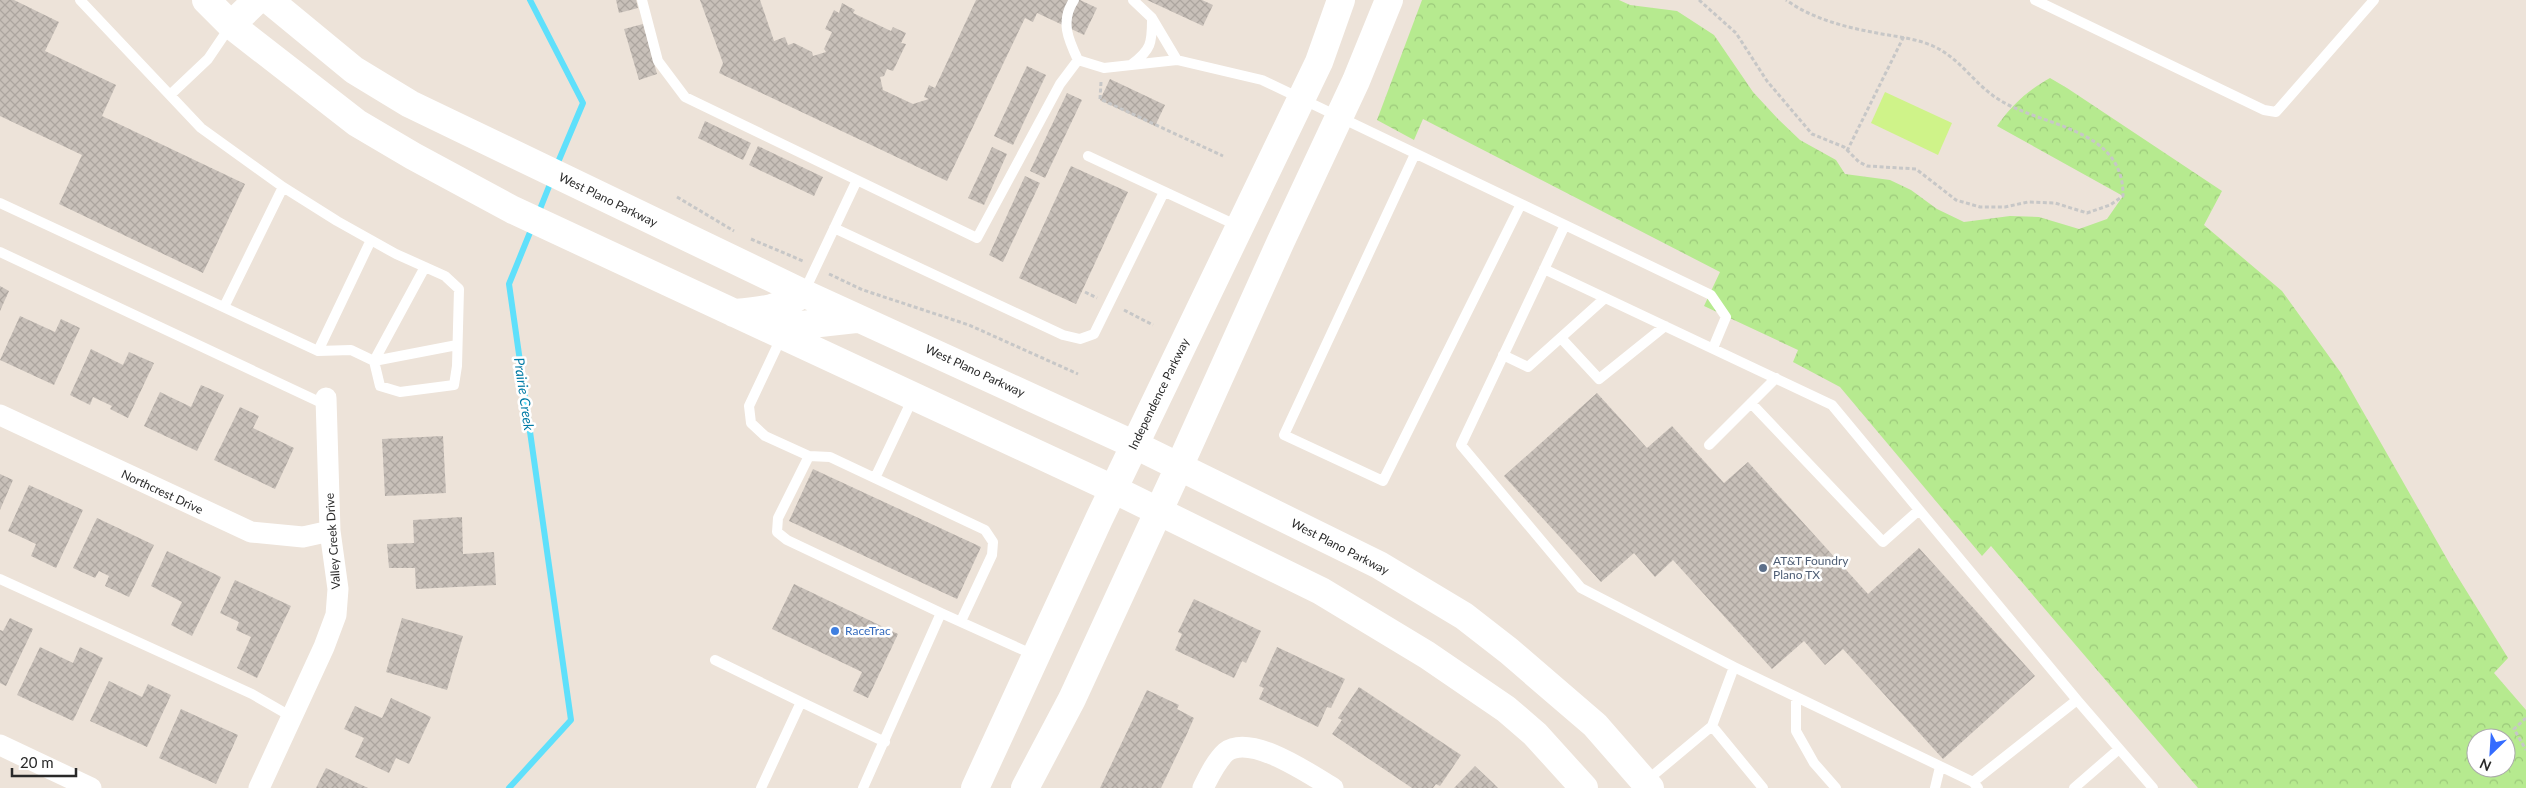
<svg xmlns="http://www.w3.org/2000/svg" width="2526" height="788" font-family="Lato,sans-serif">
<defs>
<pattern id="forest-crowns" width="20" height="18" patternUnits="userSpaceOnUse" patternTransform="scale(1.25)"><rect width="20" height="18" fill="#b6ea8f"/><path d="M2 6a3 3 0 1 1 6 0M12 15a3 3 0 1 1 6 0" fill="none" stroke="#9cc97b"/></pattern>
<pattern id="building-cross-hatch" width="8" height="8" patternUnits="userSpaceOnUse" patternTransform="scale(1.25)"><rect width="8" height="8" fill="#c8c0b9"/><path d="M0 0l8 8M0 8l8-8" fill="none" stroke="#aca59f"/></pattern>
</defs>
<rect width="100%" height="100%" fill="#ede3d9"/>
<path fill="url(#forest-crowns)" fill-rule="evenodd" d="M1422 0H1619L1630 5 1677 11 1714 35 1753 92 1778 119 1800 140 1836 160 1845 174 1890 180 1911 190 1937 209 1964 222 2010 216 2039 217 2079 229 2107 219 2123 196 1997 126C2012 105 2027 91 2050 78L2067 88 2222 191 2204 225 2282 291 2341 373 2451 566 2508 658 2494 673 2526 710V788H2198L1991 546 1982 556 1840 387 1793 362 1798 350 1704 306 1720 272 1423 119 1414 140 1377 120ZM2476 738H2506V768H2476Z"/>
<path fill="#cff389" d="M1885 92 1952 123 1938 155 1871 123Z"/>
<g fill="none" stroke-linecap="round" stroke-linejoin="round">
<path stroke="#5fe0fb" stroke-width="6" d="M530 0 583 103 556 167
M538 214 552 179
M509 788 571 720 509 284 533 225"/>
</g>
<path fill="url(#building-cross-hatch)" d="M0 0H14L59 22 45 51 116 85 102 116 245 184 203 273 59 204 82 155 0 116Z
M616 0H636L638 8 619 13Z
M700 0H760L774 41 785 37 788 45 794 43 812 52 813 56 826 52 824 49 832 32 825 29 834 10 839 13 842 3 855 10 853 13 891 31 893 27 906 33 901 43 906 44 893 71 887 69 884 76 880 77 883 90 913 104 929 99 924 97 929 85 935 88 976 0H1080L1097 8 1084 35 1037 13 1033 22 1025 18 947 181 719 73 723 63Z
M1147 0H1202L1213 5 1203 26Z
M643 24 657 74 639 80 624 29Z
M1027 66 1046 75 1013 145 994 136Z
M1110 79 1165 105 1155 126 1100 100Z
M1067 93 1082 100 1045 178 1030 171Z
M705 121 751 143 743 160 698 138Z
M758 146 823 177 814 196 749 165Z
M992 147 1007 154 984 205 968 198Z
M1071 166 1128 192 1076 304 1019 278Z
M1025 176 1040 183 1003 262 989 255Z
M0 286 9 291 0 311Z
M20 316 55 332 61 319 80 328 54 385 0 360Z
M91 349 123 365 129 352 154 363 128 418 110 409 112 406 93 397 90 405 70 395Z
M201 385 224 395 197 451 144 426 160 392 191 407Z
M1597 393 1647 448 1672 426 1724 483 1748 462 1868 594 1919 548 2035 676 1943 759 1843 649 1825 665 1804 641 1772 669 1673 560 1655 577 1634 553 1601 582 1504 476Z
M240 407 259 416 253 428 294 448 275 489 214 460Z
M443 436 446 493 385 496 382 439Z
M813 469 981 547 957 599 789 521Z
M0 474 13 480 0 510Z
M29 485 83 510 56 568 31 556 36 544 8 531Z
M462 517 463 554 494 552 496 585 416 589 415 568H389L387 544 414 543 413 520Z
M97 518 154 545 129 597 105 586 109 576 99 571 95 578 73 568Z
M167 551 221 577 192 636 171 625 182 602 151 586Z
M235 580 291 606 257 678 237 668 251 637 236 630 239 622 220 613Z
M794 584 898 634 868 698 853 691 862 672 772 629Z
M1194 599 1261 631 1246 663 1242 661 1234 678 1175 650 1182 634 1178 632Z
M10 618 33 629 6 686 0 683V630L3 631Z
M402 618 463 636 447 690 386 672Z
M40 647 73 663 80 647 103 658 73 721 17 695Z
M1277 647 1345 679 1331 708 1327 707 1318 727 1259 699 1264 688 1259 686Z
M109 681 142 697 148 684 171 695 147 747 90 721Z
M1359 687 1461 755 1440 786 1436 784 1433 788H1412L1332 734 1342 720 1338 718Z
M1147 690 1179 705 1177 709 1194 718 1186 736 1161 788H1100Z
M391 698 431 717 409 764 396 758 389 773 355 757 364 738 344 729 355 706 382 718Z
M181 709 238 735 216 784 159 758Z
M1475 766 1493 783 1498 788H1454Z
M326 768 368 788H316Z"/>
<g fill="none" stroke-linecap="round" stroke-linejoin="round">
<path stroke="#c7c7c7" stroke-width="3" stroke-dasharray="4 2.5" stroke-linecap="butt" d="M1699 0 1736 33 1767 81 1812 134 1844 147 1859 162 1867 166 1916 169 1956 200 1980 207H2005L2028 202 2055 203 2087 213 2110 205 2123 196C2124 127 2041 127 1998 99 1974 84 1960 58 1933 46 1917 39 1900 37 1882 34 1849 28 1814 20 1786 0
M1101 82 1100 99 1223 156
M1847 151 1904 36
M677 197 734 231
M751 239 803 261
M829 274 863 290 969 325 1078 374
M1085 292 1097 298
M1124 310 1153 325
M2526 718 2514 729 2526 750"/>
<path stroke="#fff" stroke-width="10" d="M642 0 658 61 685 97 977 238 1060 84 1078 60 1104 68 1177 60 1262 80 1565 225 1461 445 1581 588 1734 667 1712 726 1645 782
M1074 0C1060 21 1068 39 1078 60
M1133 0 1152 18 1177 60
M2035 0 2264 110 2276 112 2374 0
M1132 64C1151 50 1152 43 1152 20
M170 95 208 59 231 25
M1415 154 1284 435 1383 481 1521 204
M1088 156 1238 226
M0 203 318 351 351 350 374 361 380 386 400 392 454 385 457 366 459 289 445 276 396 254 337 221 283 187 201 128 80 0
M1565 225 1711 295 1726 317 1713 348
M834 228 1063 335 1080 339 1094 334 1164 192
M0 252 326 405
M425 267 374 361 457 345
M1544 269 1832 405 2077 700 1973 782 1978 788
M804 292 857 180
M224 307 283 187
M782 336 749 406 751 423 765 436 809 456 778 518 777 532 787 540 941 613
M1561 338 1599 379 1665 326
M318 351 371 240
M1503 355 1528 367 1605 298
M1751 403 1883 542 1919 510
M1709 445 1776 378
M809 456 830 457 985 530 993 542 992 555 961 621
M875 478 913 398
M0 579 252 694 292 717
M715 660 801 702
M1734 667 1973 782
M1796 697V731L1814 763 1836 788
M2077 700 2153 788
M1712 726 1763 788
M761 788 801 702 885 742
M863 788 941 613 1034 655
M1935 788 1940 767
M2074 788 2119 749"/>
<path stroke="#fff" stroke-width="21" d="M0 415 251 532 303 537 330 531
M0 745 91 788
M259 788 324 647 336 615 338 589 330 531 326 398
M1203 788C1209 776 1216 761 1226 752 1251 733 1311 775 1333 788"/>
<path stroke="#fff" stroke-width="28" d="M206 0 231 25 357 123 413 156 513 210 1113 489 1321 591 1427 655 1506 709 1535 734 1584 788
M269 0 354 70 410 104 803 293 1135 445 1379 565 1464 616 1509 651 1595 725 1650 788
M231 25 257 0
M734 313C760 311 782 309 803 293
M782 335 802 325 856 319
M975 788 1099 519 1319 62 1341 0
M1025 788 1072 699 1179 467 1281 241 1356 81 1389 0"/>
</g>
<circle fill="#5c6f8a" stroke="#fff" stroke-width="2" cx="1763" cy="568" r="5"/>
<circle fill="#3f7fe0" stroke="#fff" stroke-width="2" cx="835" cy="631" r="5"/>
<g text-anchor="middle" stroke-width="5" stroke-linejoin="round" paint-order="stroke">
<g font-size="12" fill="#292929" stroke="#fff">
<text transform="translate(608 200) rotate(26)" y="4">West Plano Parkway</text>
<text transform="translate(975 371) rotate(25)" y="4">West Plano Parkway</text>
<text transform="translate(1159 394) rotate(-64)" y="4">Independence Parkway</text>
<text transform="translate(162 492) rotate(25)" y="4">Northcrest Drive</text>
<text transform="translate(333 541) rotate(-94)" y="4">Valley Creek Drive</text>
<text transform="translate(1340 547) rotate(27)" y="4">West Plano Parkway</text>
</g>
<g font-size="12" fill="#4e5e75" stroke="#fff" text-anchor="start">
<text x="1773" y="565">AT&amp;T Foundry<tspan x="1773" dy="14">Plano TX</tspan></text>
</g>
<g font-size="12" fill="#366cbe" stroke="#fff" text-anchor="start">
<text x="845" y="635">RaceTrac</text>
</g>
<g font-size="14" font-style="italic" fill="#007ba6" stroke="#fff">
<text transform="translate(524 394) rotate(82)" y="5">Prairie Creek</text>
</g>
</g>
<g transform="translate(2491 753) rotate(205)"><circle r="24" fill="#ffffff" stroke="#a9a9a9"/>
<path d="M0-4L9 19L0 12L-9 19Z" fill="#346cff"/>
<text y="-8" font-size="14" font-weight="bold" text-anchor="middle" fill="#292929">N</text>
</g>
<path d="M12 768v8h64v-8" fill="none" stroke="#292929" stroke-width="2.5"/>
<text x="20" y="768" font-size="15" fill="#292929" stroke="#ffffff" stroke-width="4" paint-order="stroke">20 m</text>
</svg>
